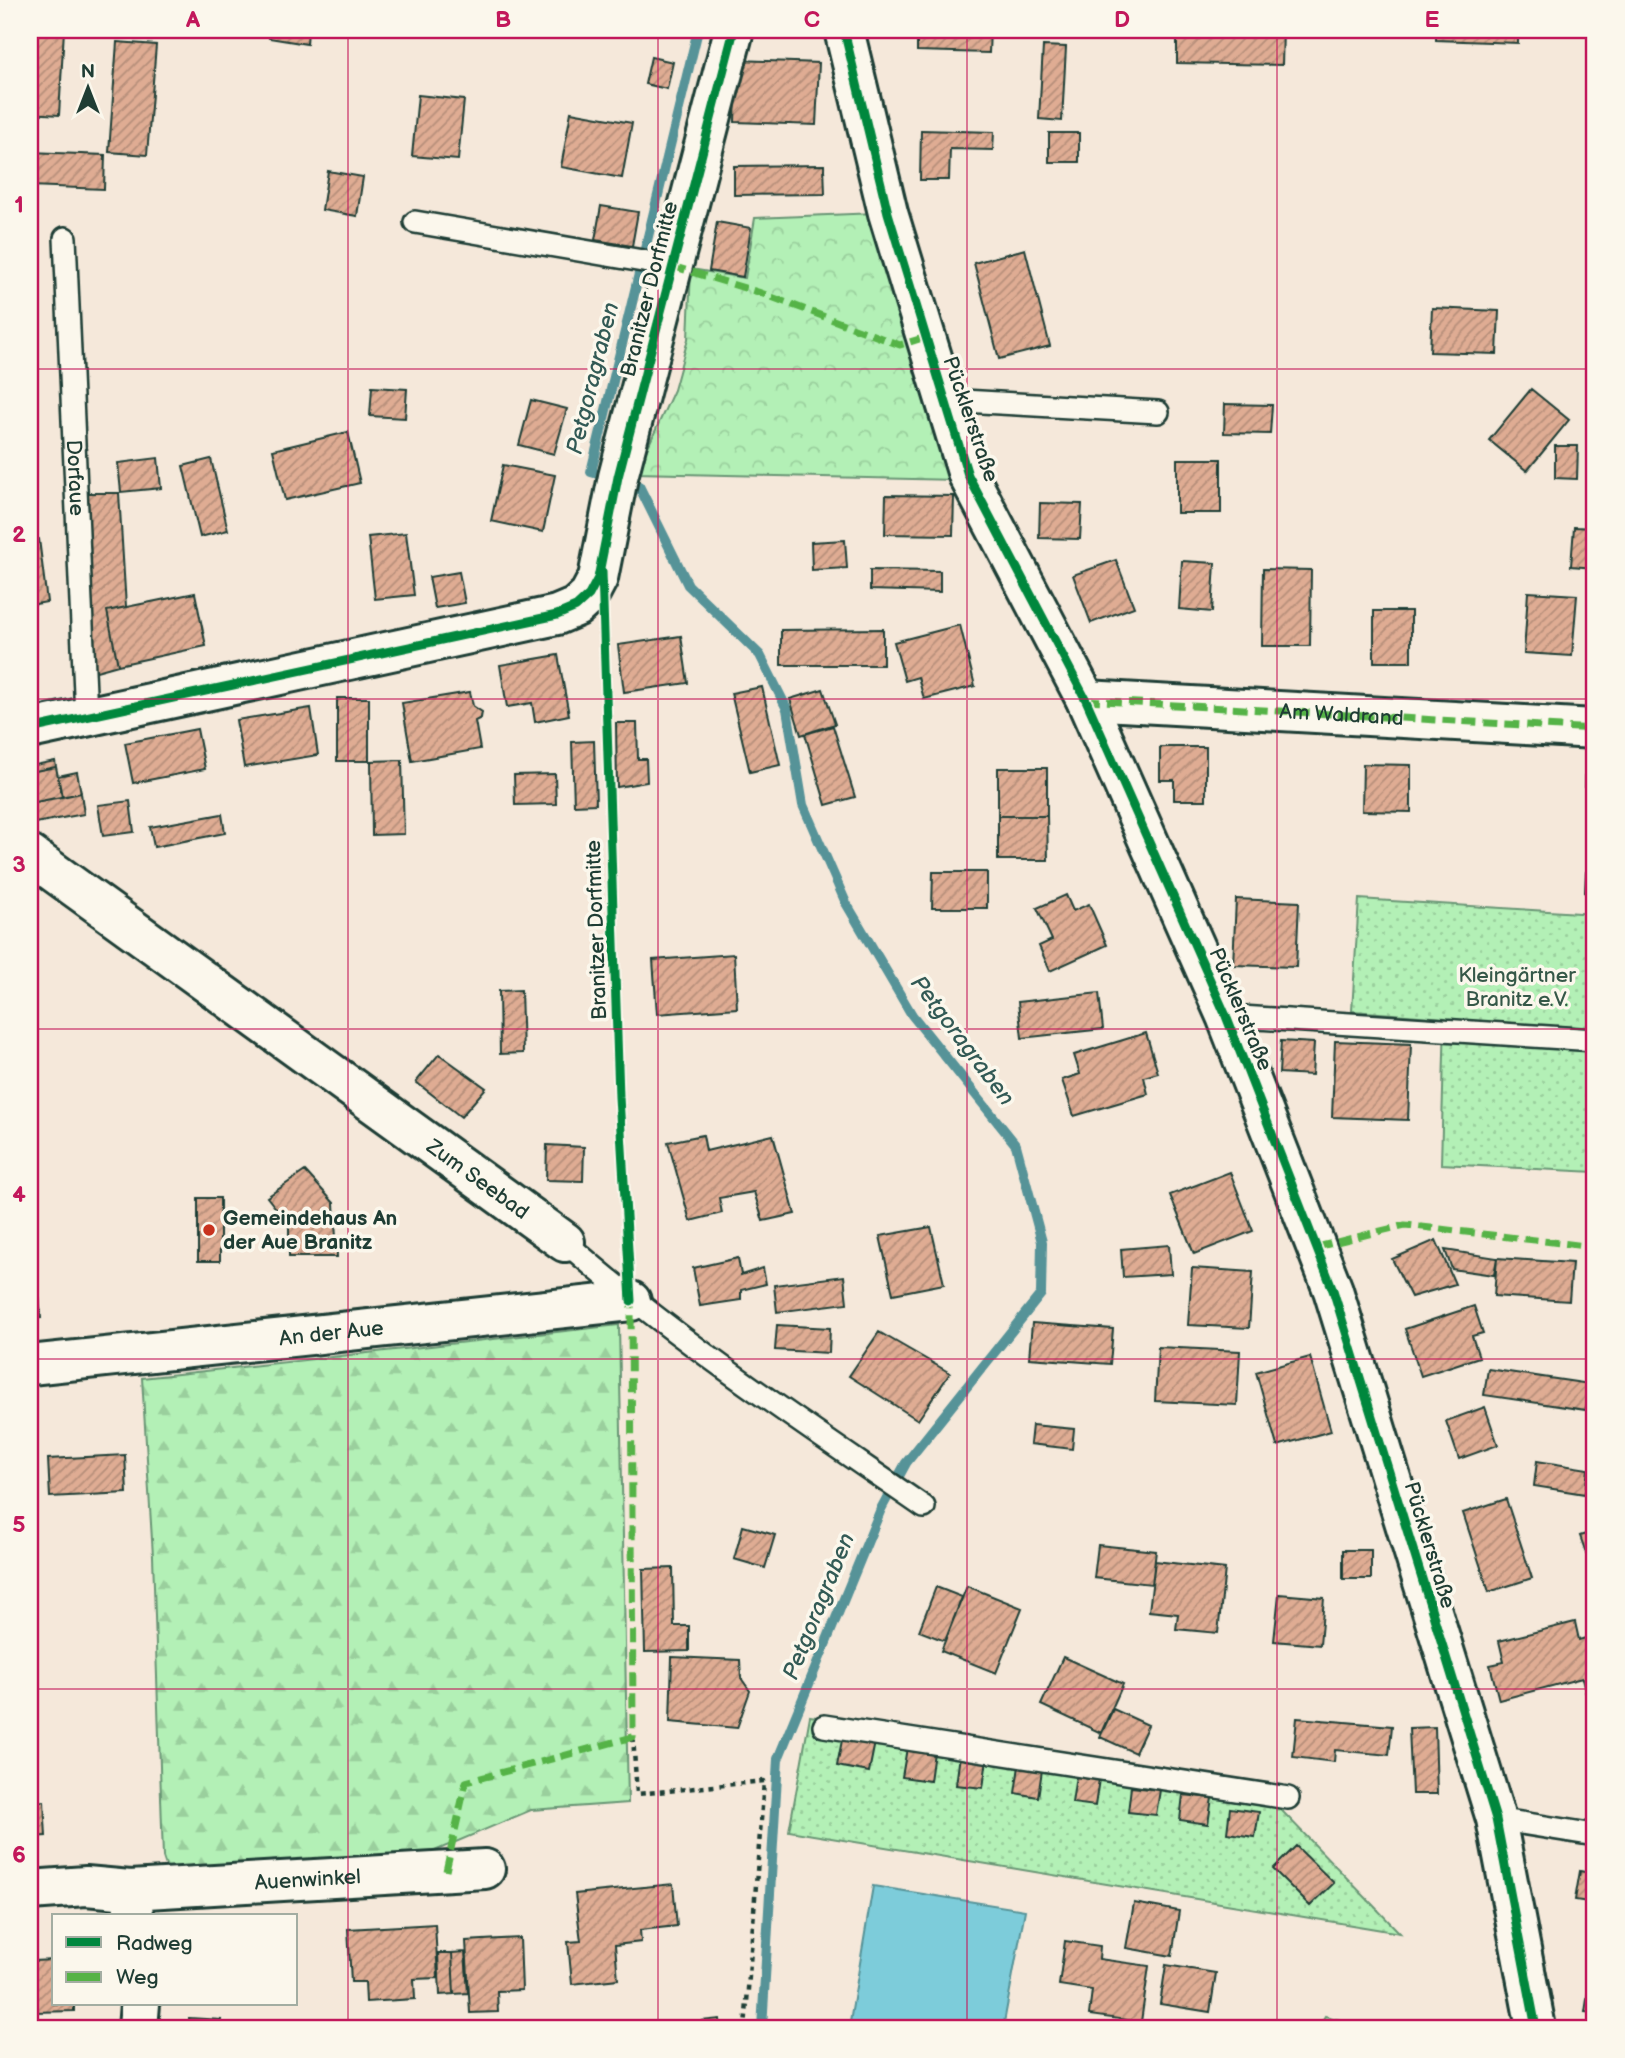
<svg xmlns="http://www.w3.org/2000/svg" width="1625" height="2058" font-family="'Balsamiq Sans',sans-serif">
<defs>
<pattern id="forest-firs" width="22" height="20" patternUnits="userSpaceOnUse" patternTransform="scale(1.75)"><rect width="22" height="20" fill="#b3f0b6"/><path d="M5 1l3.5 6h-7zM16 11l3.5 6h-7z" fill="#9acf9d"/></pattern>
<pattern id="park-crowns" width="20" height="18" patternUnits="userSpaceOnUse" patternTransform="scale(1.75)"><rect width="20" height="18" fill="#b3f0b6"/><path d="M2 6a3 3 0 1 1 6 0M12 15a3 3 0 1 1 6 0" fill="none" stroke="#9acf9d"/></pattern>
<pattern id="garden-dots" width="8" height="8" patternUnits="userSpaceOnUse" patternTransform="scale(1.75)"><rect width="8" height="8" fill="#b3f0b6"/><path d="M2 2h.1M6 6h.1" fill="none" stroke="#9acf9d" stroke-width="1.8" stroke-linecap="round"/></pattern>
<pattern id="building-hatch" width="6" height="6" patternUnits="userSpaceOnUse" patternTransform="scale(1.75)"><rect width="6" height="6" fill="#dfac93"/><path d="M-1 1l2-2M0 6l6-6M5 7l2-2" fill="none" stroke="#b48d79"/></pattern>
</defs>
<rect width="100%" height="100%" fill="#f5e8da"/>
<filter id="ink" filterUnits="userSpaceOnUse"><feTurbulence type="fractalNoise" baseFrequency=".0143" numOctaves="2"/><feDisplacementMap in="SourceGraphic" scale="14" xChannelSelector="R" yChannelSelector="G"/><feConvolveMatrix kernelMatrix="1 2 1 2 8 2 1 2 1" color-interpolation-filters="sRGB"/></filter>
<g filter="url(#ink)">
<path fill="url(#forest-firs)" stroke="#699675" stroke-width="2" d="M619 1325 628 1803 531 1810 423 1856 167 1869 163 1857 153 1556 142 1378Z
M1325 2016 1371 2028H1318Z"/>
<path fill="url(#park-crowns)" stroke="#699675" stroke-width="2" d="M876 213 957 480 636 473 674 390 688 339 691 269 745 278 755 218Z"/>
<path fill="url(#garden-dots)" stroke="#699675" stroke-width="2" d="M1359 899 1595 914V1172L1441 1164 1445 1018 1352 1011Z
M810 1716 1259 1787 1400 1933 789 1831Z"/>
<path fill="#7dccda" stroke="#579398" stroke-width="2" d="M873 1886 1025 1910 1003 2028H849Z"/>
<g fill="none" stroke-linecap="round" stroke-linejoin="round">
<path stroke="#579398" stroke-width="10" d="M698 30 591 472 639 486 688 585 760 655 787 709 803 805 846 903 912 1015 1016 1145 1042 1242 1041 1294 906 1463 881 1509 778 1759 762 2028"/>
</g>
<path fill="url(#building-hatch)" stroke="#1f3d34" stroke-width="2" d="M30 30H64L59 115 30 113Z
M270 30H308L307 44 269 38Z
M917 30H990L989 53 917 51Z
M1177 30H1283L1282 65 1177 63Z
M1436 30H1518V43L1436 40Z
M117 42 156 45 147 155 109 152Z
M1043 46 1066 47 1062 121 1039 119Z
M651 57 673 62 667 89 645 84Z
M737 60 819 63 816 125 735 122Z
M418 95 464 100 458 160 412 156Z
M571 112 632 123 622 178 561 167Z
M921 130 994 132 993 150 950 149 949 180H920Z
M1049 133H1079V162H1049Z
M30 152 105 155 104 189 30 186Z
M824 165 825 194 734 195V166Z
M328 171 363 177 357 216 322 210Z
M601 206 638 212 632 246 595 240Z
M717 222 751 228 743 277 709 271Z
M1025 249 1050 346 999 359 974 263Z
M1432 308 1499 311 1497 354 1430 352Z
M372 387 407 389 405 418 370 416Z
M1531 389 1569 420 1527 471 1489 440Z
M531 400 567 409 554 454 519 445Z
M1225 404 1272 405 1270 434 1224 433Z
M348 432 360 483 285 500 273 450Z
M1555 446H1578L1577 479 1555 478Z
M158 458 161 488 121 492 118 463Z
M211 459 228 530 200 537 183 466Z
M1177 459H1221V513H1177Z
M503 465 555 475 543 532 491 521Z
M87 493H119L126 607 107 611 118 665 93 672 88 604Z
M886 495 954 496 953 535 885 534Z
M1040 503 1082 504 1080 539 1039 538Z
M1574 527 1595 528V568L1571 566Z
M406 533 414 595 375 599 368 537Z
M39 539 47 602 30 605V540Z
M845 540 847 568 812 570 811 542Z
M1116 560 1134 607 1091 623 1073 575Z
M1182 561 1215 563 1212 612 1179 609Z
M1263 569 1311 570 1310 646H1262Z
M870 570 940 571V592L870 590Z
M459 572 465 603 435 608 429 577Z
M1528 592 1577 595 1572 656 1524 653Z
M195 593 206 646 118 665 107 611Z
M1374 611H1411V662H1374Z
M960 625 975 686 924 699 918 677 905 681 894 642Z
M883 629V665H781V630Z
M681 636 688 683 624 692 618 645Z
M558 655 569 715 535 722 532 703 507 707 500 665Z
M762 687 780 765 750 772 731 693Z
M823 689 835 724 801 735 790 699Z
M470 692 473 706 482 712 481 718 475 721 480 749 412 761 402 703Z
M337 698H369V761H337Z
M311 708 318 755 244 767 236 720Z
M616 723H637L638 759H646L647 782 617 787Z
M833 726 855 797 826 805 805 734Z
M197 729 205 769 133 783 125 743Z
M594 741 596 804 574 805 572 742Z
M1160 747H1206V800H1174V780H1160Z
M1586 758H1595V799H1585Z
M402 760 404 834 372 835 371 761Z
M55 761 56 767 30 772V766Z
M1363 764 1411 765V812L1362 811Z
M56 767 62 797 30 803V772Z
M998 768H1047V816H998Z
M77 772 81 793 62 797 58 776Z
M555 774 556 804 515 805 514 775Z
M81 793 84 814 30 824V803Z
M130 801 134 832 103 836 98 805Z
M222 814 225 833 154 847 150 827Z
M998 816H1047L1048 860H998Z
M933 872H987V908H932Z
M1586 872 1595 873V893H1585Z
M1066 895 1073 911 1089 904 1107 945 1050 971 1039 946 1052 940 1037 908Z
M1236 899 1299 902 1296 967 1233 965Z
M734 954 737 1008 657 1014 653 960Z
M521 990 523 1053 500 1054 499 991Z
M1099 993 1103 1029 1022 1038 1018 1002Z
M1146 1033 1158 1073 1144 1077 1148 1094 1074 1116 1062 1080 1080 1074 1074 1055Z
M1281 1041 1314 1043 1312 1075 1279 1073Z
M1335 1041 1411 1044 1408 1120 1332 1117Z
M439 1054 486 1088 461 1117 416 1082Z
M703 1135 706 1151 773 1135 795 1214 763 1221 754 1192 719 1198 722 1213 690 1221 668 1142Z
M547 1145 584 1147 583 1181 546 1180Z
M305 1171 334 1203 337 1257H289V1225L267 1197Z
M1230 1172 1253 1231 1194 1254 1170 1195Z
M198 1198H220V1261H198Z
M931 1227 944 1284 893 1294 880 1236Z
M1436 1240 1455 1284 1411 1297 1392 1259Z
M1169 1245 1171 1274 1123 1277 1121 1249Z
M1445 1250 1497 1258 1494 1275 1452 1269Z
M738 1258 741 1275 763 1268 766 1284 741 1290V1300L700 1306 693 1268Z
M1497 1258 1572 1263 1569 1301 1494 1296Z
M1192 1268 1253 1272 1249 1328 1188 1325Z
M844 1276 847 1303 777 1312 774 1285Z
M39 1296 41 1318 30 1319V1297Z
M1474 1306 1483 1333 1472 1336 1479 1357 1421 1376 1405 1329Z
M1032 1323 1113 1329 1110 1364 1029 1358Z
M777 1325 830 1328 829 1353 775 1350Z
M879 1332 950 1373 918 1420 849 1376Z
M1158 1347 1240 1351 1237 1405 1155 1401Z
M1310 1357 1331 1431 1277 1446 1256 1372Z
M1488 1369 1590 1384 1586 1410 1484 1395Z
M1485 1407 1498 1445 1459 1459 1446 1421Z
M1032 1425 1074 1429 1072 1449 1030 1444Z
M125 1455 127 1493 50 1497 48 1459Z
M1537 1461 1588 1469 1585 1494 1534 1486Z
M1506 1499 1532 1578 1489 1592 1463 1513Z
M743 1526 775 1535 765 1568 734 1559Z
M1595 1531V1578L1580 1536Z
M1098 1545 1156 1551 1152 1584 1094 1578Z
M1343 1550H1371V1579H1343Z
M1155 1561 1225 1569 1218 1633 1176 1629 1178 1614 1149 1611Z
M673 1568 674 1626H689V1651L645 1652 643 1569Z
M967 1586 1022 1608 996 1673 941 1651Z
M936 1587 962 1597 945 1641 919 1631Z
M1279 1594 1324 1598 1320 1645 1274 1641Z
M1575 1622 1579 1640 1595 1635V1719H1593L1582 1678 1499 1700 1490 1665 1504 1662 1499 1641Z
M672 1657 740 1660 741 1678 750 1691 737 1728 670 1722Z
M1063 1657 1123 1684 1101 1733 1041 1705Z
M1113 1709 1148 1725 1135 1753 1100 1737Z
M1297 1718 1392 1726 1389 1755 1335 1750 1334 1762 1293 1757Z
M1435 1727 1437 1794H1412L1409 1728Z
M843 1735 875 1742 869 1772 837 1766Z
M907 1748 934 1752 930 1781 902 1777Z
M960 1755 987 1759 983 1788 956 1785Z
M1019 1766 1042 1770 1038 1797 1015 1793Z
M1076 1776 1099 1779 1095 1806 1072 1803Z
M1131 1787 1160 1790 1156 1815 1128 1812Z
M1183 1795 1212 1798 1208 1824 1180 1820Z
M44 1801 46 1836 30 1837V1802Z
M1230 1808 1259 1812 1255 1837 1227 1833Z
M1296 1846 1334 1883 1310 1906 1273 1869Z
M1580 1871 1595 1874V1903L1575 1900Z
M673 1884 677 1926 640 1930 641 1942 615 1945 618 1979 572 1984 568 1942 581 1941 575 1894Z
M1134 1903 1179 1911 1172 1956 1126 1948Z
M435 1924 438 1978 414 1979 415 1999 366 2002 365 1982H351L348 1929Z
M520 1938 522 1990 497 1991 498 2012 470 2013 466 1941Z
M1065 1941 1100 1946 1099 1959 1149 1966 1141 2022 1089 2015 1092 1990 1059 1985Z
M465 1952 468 1993 454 1994 452 1953Z
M438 1953H452L454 1994 440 1995Z
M1594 1954 1595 1955V2013L1585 2012Z
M54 1960V2004H74V2011L34 2012 33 1961Z
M30 1961H33L34 2012H30Z
M1166 1965 1216 1973 1210 2012 1160 2004Z
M189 2018 221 2020 220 2028H189Z
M720 2019 721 2028H703L702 2021Z"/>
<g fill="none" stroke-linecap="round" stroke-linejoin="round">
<defs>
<g id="service">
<path d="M415 222 672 266"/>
<path id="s1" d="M65 238 86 716"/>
<path d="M945 400 1158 412"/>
<path d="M1226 1016 1595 1040"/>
<path d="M565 1242C677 1341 801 1422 924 1507"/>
<path d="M824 1726 1288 1798"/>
<path d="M1496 1819 1595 1835"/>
</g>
<g id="minor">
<path d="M844 30 888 213 968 475 1086 700 1226 1016 1333 1290 1496 1819 1536 2028"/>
<path id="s2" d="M1086 700 1595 729"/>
<path d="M30 729 557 615 576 607 589 595 598 578 618 477 734 30"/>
<path id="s3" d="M30 855 565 1242"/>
<path id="s4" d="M30 1365 631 1301"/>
<path d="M30 1890 86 1886 130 1890 134 1914"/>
<path id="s5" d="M130 1890 485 1869"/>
<path d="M138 2028 140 2004"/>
</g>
</defs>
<use href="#service" stroke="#1f3d34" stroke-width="26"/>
<use href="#minor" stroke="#1f3d34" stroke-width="44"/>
<path stroke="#1f3d34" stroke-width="4.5" stroke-dasharray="5 5" stroke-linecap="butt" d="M633 1737 637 1794 764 1781 745 2028"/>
<use href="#service" stroke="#fbf7ec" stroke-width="21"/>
<use href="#minor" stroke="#fbf7ec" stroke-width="38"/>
<path stroke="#55b346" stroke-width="7" stroke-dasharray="14 7" stroke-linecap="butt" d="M672 266 758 292 900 345 926 337
M1086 700 1595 729
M1317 1247 1405 1225 1595 1247
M446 1871 466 1782 633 1737 631 1301"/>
<defs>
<path id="cycleway" d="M844 30 888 213 968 475 1086 700 1226 1016 1333 1290 1496 1819 1536 2028
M602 572 619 1097 631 1301
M30 729 557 615 576 607 589 595 598 578 618 477 734 30"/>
</defs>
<use href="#cycleway" stroke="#fbf7ec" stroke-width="13"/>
<use href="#cycleway" stroke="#00873e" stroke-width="9"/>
</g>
</g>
<path fill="none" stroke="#c2185b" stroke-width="2" stroke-opacity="0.55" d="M348 30V2028M658 30V2028M967 30V2028M1277 30V2028M30 369H1595M30 699H1595M30 1029H1595M30 1359H1595M30 1689H1595"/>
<circle fill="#c8321e" stroke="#fbf7ec" stroke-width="2.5" cx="209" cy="1230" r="7"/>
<g text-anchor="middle" stroke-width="7" stroke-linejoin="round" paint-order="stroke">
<g font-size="21" fill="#1f3d34" stroke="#fbf7ec">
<text transform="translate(649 289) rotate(-76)" y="7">Branitzer Dorfmitte</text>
<text transform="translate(971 419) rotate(71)" y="7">Pücklerstraße</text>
<text dy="7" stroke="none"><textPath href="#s1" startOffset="240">Dorfaue</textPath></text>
<text dy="7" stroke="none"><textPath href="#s2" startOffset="256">Am Waldrand</textPath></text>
<text transform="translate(596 930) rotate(-92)" y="7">Branitzer Dorfmitte</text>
<text transform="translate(1241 1009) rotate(67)" y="7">Pücklerstraße</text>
<text dy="7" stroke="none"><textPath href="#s3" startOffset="553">Zum Seebad</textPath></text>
<text dy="7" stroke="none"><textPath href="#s4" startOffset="303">An der Aue</textPath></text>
<text transform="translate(1430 1545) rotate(73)" y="7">Pücklerstraße</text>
<text dy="7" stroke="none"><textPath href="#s5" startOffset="178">Auenwinkel</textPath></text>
</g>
<g font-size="21" fill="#355848" stroke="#fbf7ec">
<text x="1517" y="982">Kleingärtner<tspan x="1517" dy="24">Branitz e.V.</tspan></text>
</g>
<g font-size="21" font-weight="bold" fill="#1f3d34" stroke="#fbf7ec" text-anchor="start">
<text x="223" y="1225">Gemeindehaus An<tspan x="223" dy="24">der Aue Branitz</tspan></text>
</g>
<g font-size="23" font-style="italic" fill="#325a55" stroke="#fbf7ec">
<text transform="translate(592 378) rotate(-76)" y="8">Petgoragraben</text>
<text transform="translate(963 1040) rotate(53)" y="8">Petgoragraben</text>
<text transform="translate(818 1606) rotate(-68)" y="8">Petgoragraben</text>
</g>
</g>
<rect width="1625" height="2058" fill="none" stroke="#fbf7ec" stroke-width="77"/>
<rect x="52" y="1914" width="245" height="91" fill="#fbf7ec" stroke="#a3ada2" stroke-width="2"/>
<rect x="66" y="1937" width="35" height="10" fill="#00873e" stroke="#a3ada2" stroke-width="2"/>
<text x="116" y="1950" font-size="21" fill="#1f3d34">Radweg</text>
<rect x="66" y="1972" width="35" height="10" fill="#55b346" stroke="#a3ada2" stroke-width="2"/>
<text x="116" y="1984" font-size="21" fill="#1f3d34">Weg</text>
<g transform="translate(88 88)" stroke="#fbf7ec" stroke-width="5" paint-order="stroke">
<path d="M0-5L12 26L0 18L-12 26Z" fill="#1f3d34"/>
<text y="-10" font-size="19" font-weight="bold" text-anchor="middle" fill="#1f3d34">N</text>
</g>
<rect x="38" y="38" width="1548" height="1982" fill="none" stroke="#c2185b" stroke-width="2.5"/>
<g font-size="23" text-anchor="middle" font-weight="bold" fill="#c2185b">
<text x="193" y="27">A</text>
<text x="503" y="27">B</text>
<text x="812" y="27">C</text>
<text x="1122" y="27">D</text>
<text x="1432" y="27">E</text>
<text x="19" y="212">1</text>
<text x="19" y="542">2</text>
<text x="19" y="872">3</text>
<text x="19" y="1202">4</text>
<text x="19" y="1532">5</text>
<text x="19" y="1862">6</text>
</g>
</svg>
